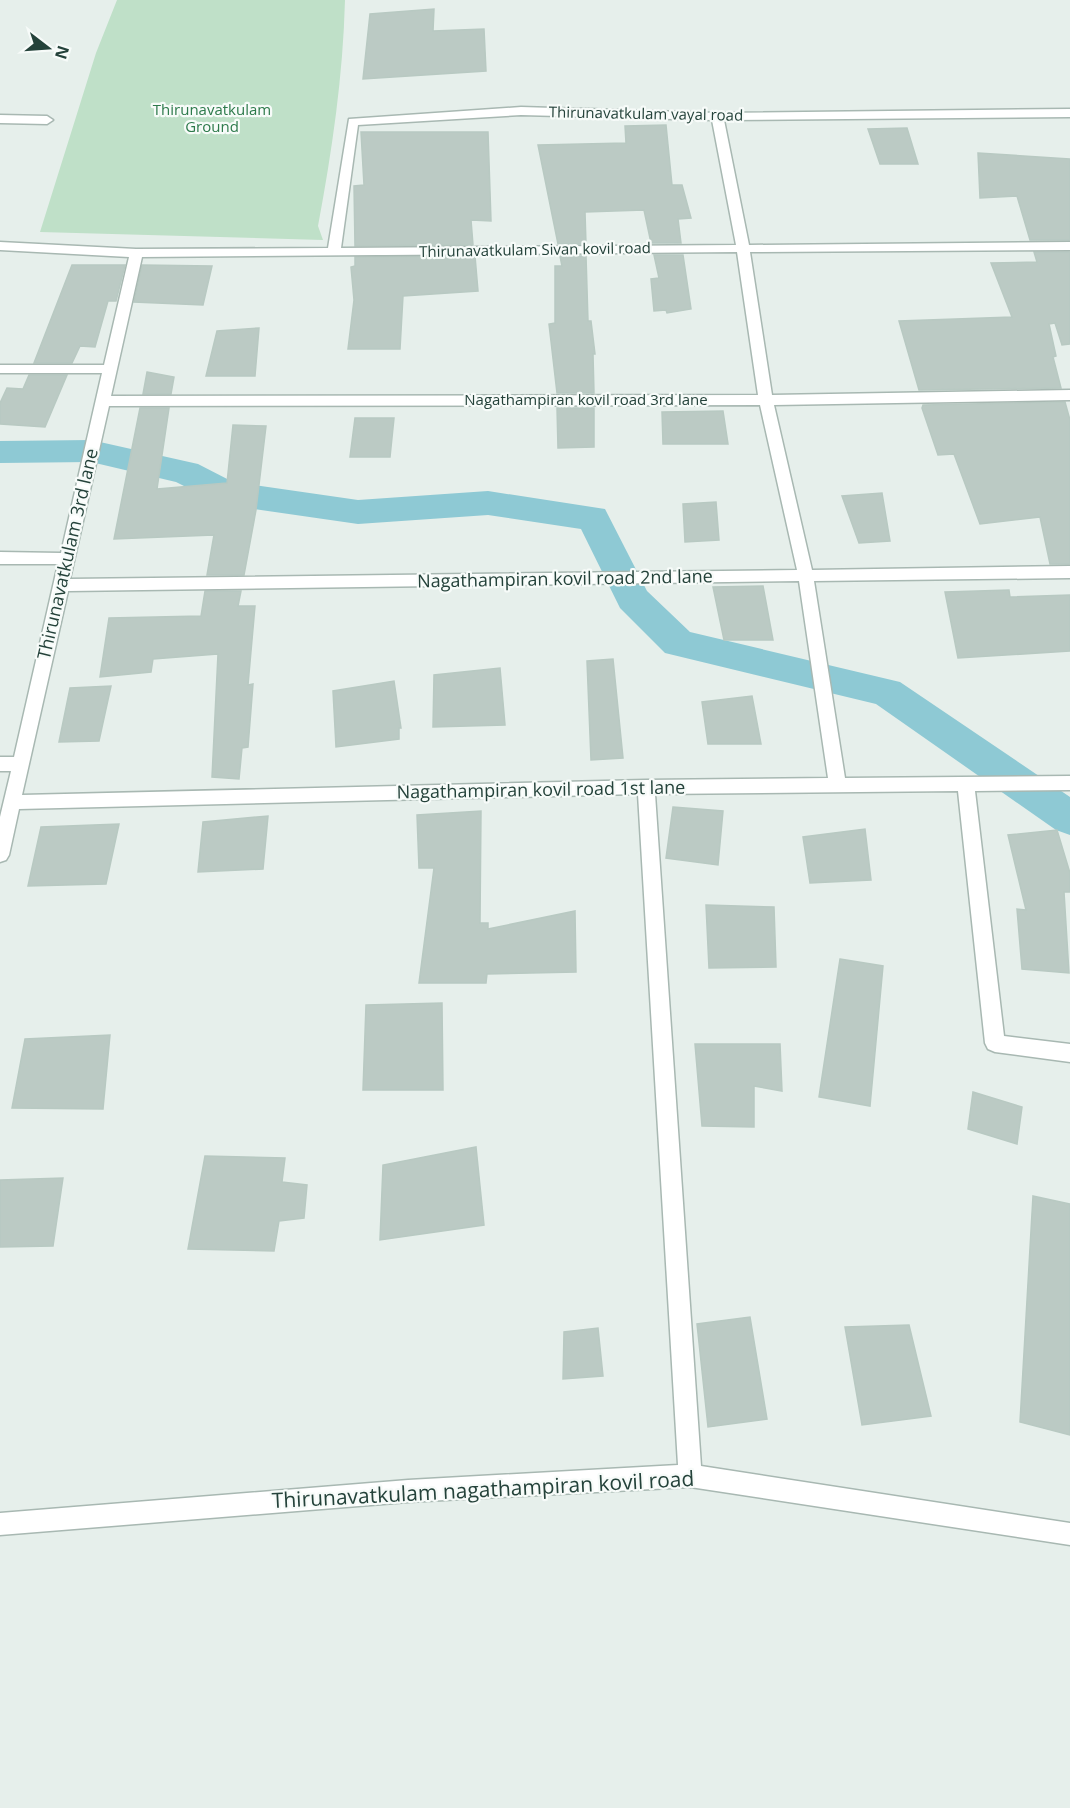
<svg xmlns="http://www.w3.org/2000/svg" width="1070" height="1808" font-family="'Open Sans',sans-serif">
<rect width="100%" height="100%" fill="#e6efeb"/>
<path fill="#bfe0c8" d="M117 0H345C343 77 332 151 318 226L323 240 40 232 96 53Z"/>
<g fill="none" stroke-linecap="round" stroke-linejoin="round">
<path fill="#8ec9d4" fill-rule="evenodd" d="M91 440 198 464 233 482 358 500 488 491 605 509 647 591 690 632 900 682 1070 797V835L1056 830 876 704 665 653 620 608 581 529 488 515 358 524 226 505 214 501 176 482 91 462 0 463V441Z"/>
</g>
<path fill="#bbcac4" stroke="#b8c9c2" stroke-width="1.5" d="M434 9 433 31 484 29 486 71 363 79 370 14Z
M666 125 672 185H682L691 218 678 219 681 243H651L644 210 585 212 586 244H558L538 145 626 143 625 126Z
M907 128 918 164H880L868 129Z
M361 132H488L491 221 471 220 473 245 355 246 354 186 364 185Z
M978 153 1070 159V240H1030L1017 196 980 198Z
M1034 252H1070V344L1062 345 1055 323 1049 324 1056 356 1053 357 1061 388 919 390 899 321 1012 317 991 263 1037 262Z
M654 255H683L691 309 667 313 666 310 654 311 651 279 659 278Z
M475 256 478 291 403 296 400 349H348L354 300 351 267 355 266V257Z
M560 256H586L588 321H591L595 354H593L594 393H557L549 324 555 323V266H562Z
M72 265H125L116 301H108L95 347 80 346 72 363H34Z
M142 265 212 266 203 305 134 302Z
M259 328 255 376H206L217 331Z
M147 372 174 377 171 394H143Z
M29 375H67L45 427 0 424V403L7 388 23 389Z
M1065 402 1070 420V564H1050L1040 517 980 524 954 454 938 455 922 408 923 405Z
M140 408H169L157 489 227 483 233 425 266 426 256 510 244 575H207L214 535 114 539Z
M557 408H594V447L558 448Z
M723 411 728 444H663L662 412Z
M355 418H394L390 457H350Z
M882 493 890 541 859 543 842 496Z
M716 502 719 540 685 542 683 504Z
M763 586 773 640H724L713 587Z
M1009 590 1010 597 1070 595V651L958 658 945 592Z
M205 591H241L238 606H255L248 685 253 684 248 747 242 748 239 779 212 777 218 654 153 659 151 672 100 677 109 618 201 616Z
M613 659 623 758 591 760 587 661Z
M500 668 505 725 433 727 434 675Z
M394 681 401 728H399V739L336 747 333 691Z
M111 686 99 741 59 742 70 688Z
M752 696 761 744H708L702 702Z
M673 807 723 811 718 865 666 858Z
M481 811 480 923H488V929L575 911 576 972 487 974 486 983H419L434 868H419L417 815Z
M268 816 263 869 198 872 203 822Z
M119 824 106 884 28 886 41 827Z
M865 829 871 880 810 883 803 837Z
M1057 830 1070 873V892H1064L1069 973 1022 969 1017 909 1026 910 1008 835Z
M706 905 774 907 776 967 709 968Z
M840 959 883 966 870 1106 819 1097Z
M442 1003 443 1090H363L366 1005Z
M110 1035 103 1109 12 1108 25 1039Z
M695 1044H780L782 1091 754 1086V1127L702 1126Z
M973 1092 1022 1107 1017 1144 968 1129Z
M476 1147 484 1225 380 1240 383 1165Z
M205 1156 285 1158 282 1182 307 1185 304 1218 279 1221 274 1251 188 1249Z
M63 1178 53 1246 0 1247V1180Z
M1033 1196 1070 1204V1435L1020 1422Z
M750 1317 767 1419 708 1427 697 1324Z
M909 1325 931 1416 862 1425 845 1327Z
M598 1328 603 1376 563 1379 564 1332Z"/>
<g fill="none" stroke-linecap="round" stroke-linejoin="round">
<defs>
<path id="street" d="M521 107 717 113 1070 109V117L724 120 749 245 1070 242V250L750 252 772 395 1070 390V400L774 405 812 570 1070 566V578L814 581 845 778 1070 776V790L975 791 1004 1036 1070 1044V1062L995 1052 988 1049 985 1043 958 791 655 794 701 1466 1070 1523V1545L690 1487 408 1502 0 1535V1513L408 1480 678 1465 638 794 19 809 9 855 6 860 0 862V817L11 771H0V757H14L58 564H0V552L61 553 102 373H0V365H104L129 257 0 250V242L136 249 328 248 349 119ZM521 115 712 120 736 245 341 248 358 125ZM737 252 758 395 111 396 142 257ZM760 405 797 570 70 579 109 406ZM799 581 828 778 646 780 22 795 68 591Z
M0 115 47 116 53 120 47 124 0 123Z"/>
</defs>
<use href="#street" stroke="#a8b8b2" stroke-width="3"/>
<use href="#street" fill="#fff" fill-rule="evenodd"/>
</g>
<g text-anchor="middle" stroke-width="4.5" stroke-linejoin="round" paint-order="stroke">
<g font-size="15" fill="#2d7a4b" stroke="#f7fbf9">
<text x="212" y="115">Thirunavatkulam<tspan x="212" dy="17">Ground</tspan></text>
</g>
<g font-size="15" fill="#24423a" stroke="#f7fbf9">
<text transform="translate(646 114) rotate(1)" y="5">Thirunavatkulam vayal road</text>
<text transform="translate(535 250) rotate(-1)" y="5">Thirunavatkulam Sivan kovil road</text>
<text x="586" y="405">Nagathampiran kovil road 3rd lane</text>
</g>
<g font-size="18" fill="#24423a" stroke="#f7fbf9">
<text transform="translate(68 554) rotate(-77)" y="6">Thirunavatkulam 3rd lane</text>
<text transform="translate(565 579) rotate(-1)" y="6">Nagathampiran kovil road 2nd lane</text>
<text transform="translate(541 790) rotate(-1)" y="6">Nagathampiran kovil road 1st lane</text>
</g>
<g font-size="21" fill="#24423a" stroke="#f7fbf9">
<text transform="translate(483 1490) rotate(-3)" y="7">Thirunavatkulam nagathampiran kovil road</text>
</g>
</g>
<g transform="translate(48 48) rotate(107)" stroke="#f7fbf9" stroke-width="4.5" paint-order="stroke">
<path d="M0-4.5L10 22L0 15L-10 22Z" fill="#24423a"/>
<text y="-9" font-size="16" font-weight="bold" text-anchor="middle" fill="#24423a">N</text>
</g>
</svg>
